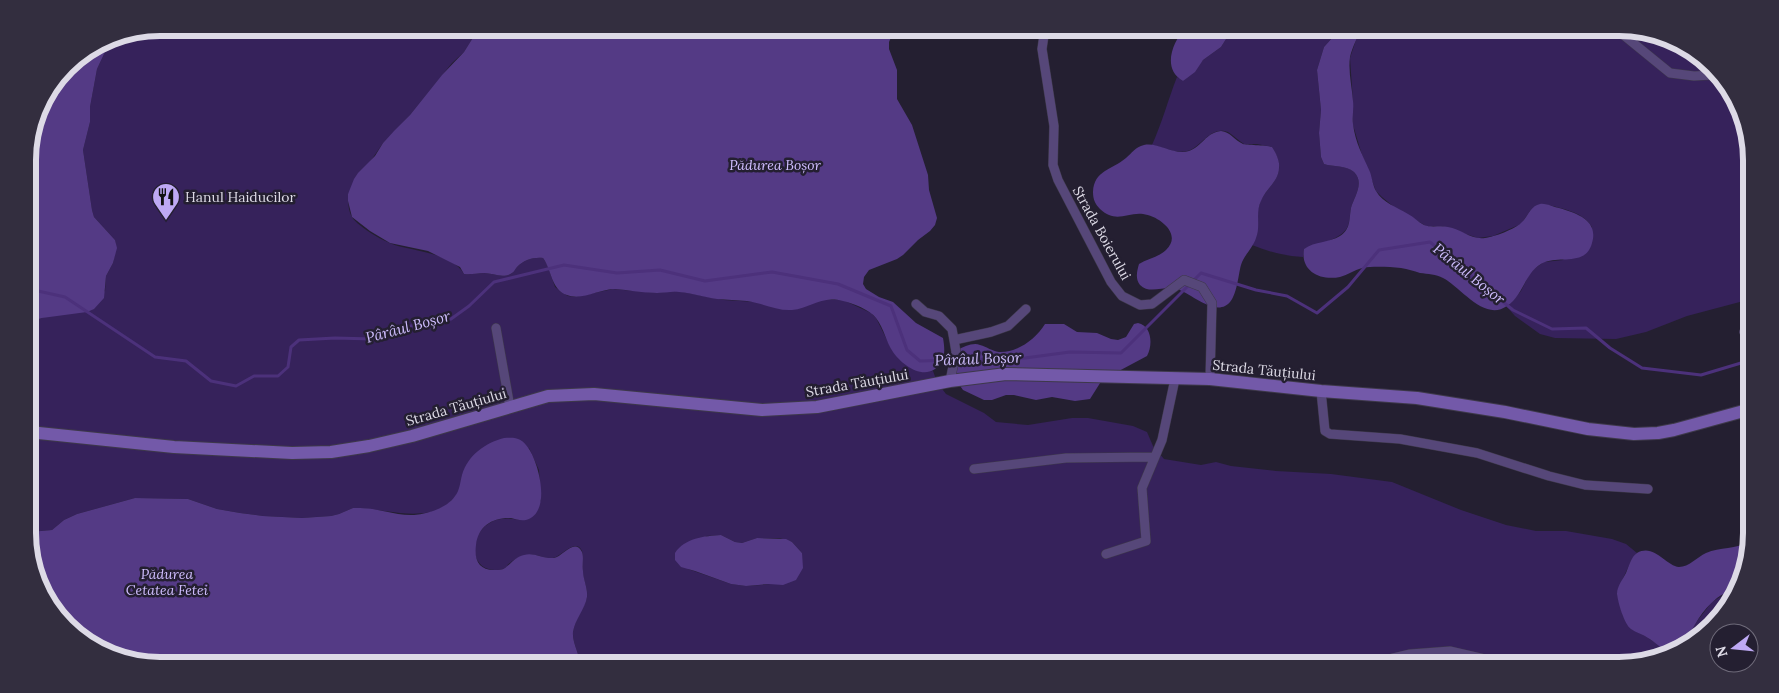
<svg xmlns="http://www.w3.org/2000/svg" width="1779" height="693" font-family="Lora,serif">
<rect width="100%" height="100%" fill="#241f31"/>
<path fill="#36225b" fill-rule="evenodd" d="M160 28H479L464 52 452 63 410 115 383 143 348 194C348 201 348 210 352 217 358 227 386 243 398 246 417 251 454 255 464 274 471 275 477 273 484 273 493 273 503 279 512 273 514 271 515 269 517 267 524 260 533 257 543 258L547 264 555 287 561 292 568 296 575 297 613 289 656 293 678 291 724 300 806 305 820 300H843L871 313 876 318 890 346 899 359 925 372 933 371 937 382 946 394 984 413 996 422 1028 425 1072 418H1088L1133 426 1147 432 1153 446 1164 459 1201 465 1216 462 1231 466 1276 471 1331 474 1392 482 1461 510 1506 525 1536 531H1566L1612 539 1626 544 1637 553 1632 559 1619 587 1617 594 1623 616 1632 629 1645 636 1667 650 1627 665H580C580 654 572 643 573 632 575 619 584 609 587 597 588 589 584 582 583 574 582 567 584 558 582 551 576 537 561 557 553 558 547 559 541 556 535 555 528 554 515 558 510 563 505 566 510 565 505 568 501 570 498 570 494 570 461 569 471 508 519 520L541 501 539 470 529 448 459 490C440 527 392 510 360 508H353L339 514 331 516 302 518 263 516 240 513 217 509 188 499 135 498 77 514 64 520 52 530 30 532 29 322 42 318 105 291 106 276 113 263 116 248 115 240 94 217 92 210 83 150 90 122V107L97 69 112 37ZM721 535 735 542 742 543 757 538H780L792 542 802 553 769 584 761 585 746 586 731 584 688 569 706 536Z
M1233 28H1267L1270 30 1284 32 1290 28H1341L1324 47 1317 70 1321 110 1319 133 1321 157 1324 164C1333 167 1347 165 1354 172 1365 183 1354 197 1351 208 1349 219 1351 228 1340 235 1330 242 1316 245 1304 249L1303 257C1285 256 1269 252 1252 245 1259 232 1254 217 1260 203 1264 191 1278 182 1279 169 1280 161 1276 154 1272 147L1257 144H1244C1239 141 1233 135 1228 132 1210 125 1201 148 1187 151 1176 154 1162 147 1152 145 1162 123 1168 100 1177 77L1183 81 1203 60 1221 47Z
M1360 28H1619L1662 35 1719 73 1750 143 1751 299 1687 316 1646 332 1616 339 1555 338 1540 334 1515 316 1507 307 1521 291 1529 275 1534 269 1544 262 1563 260 1592 227C1582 211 1562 209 1545 204L1530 211 1521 224 1493 236 1478 238 1442 226H1426L1394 207 1382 197 1376 191 1362 155 1353 125V102L1350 58Z
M1735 588 1699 638 1686 643 1694 625 1712 602Z"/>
<path fill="#543a85" d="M479 28H895L889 42V49L897 70V99L912 125 928 175 929 190 937 218 935 225 930 231 918 240 903 255 897 259 869 270 864 277 863 284 866 289 879 297 893 302 916 323 943 338C945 350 946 360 935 369 921 379 901 364 893 352 886 342 884 328 876 318 870 310 853 303 843 301 821 295 811 308 792 310 777 311 762 303 747 301 737 300 727 300 717 299 704 297 692 293 679 292 672 291 664 293 657 293 643 293 629 290 615 289 599 289 582 301 567 295 551 290 552 270 543 258 533 257 524 260 517 267 515 269 514 272 512 273 503 279 493 273 484 273 477 273 471 275 464 274L460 267 428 251 390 243 370 231 352 217 348 201V194L354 179 358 173 375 156 383 143 394 131 410 115 442 75 464 52Z
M1185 28H1233L1221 47 1203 60 1195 72 1183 81C1162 69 1172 43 1185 28Z
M1341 28H1360C1358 38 1352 47 1350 57 1348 71 1352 87 1353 101 1354 109 1352 116 1353 124 1355 142 1363 156 1370 172 1372 178 1373 186 1376 191 1383 203 1397 207 1408 214 1414 217 1418 222 1424 225 1432 228 1440 225 1448 227 1461 229 1471 240 1485 238 1494 237 1515 229 1521 223 1528 217 1530 206 1540 204 1546 203 1553 207 1559 208 1576 213 1599 220 1592 243 1586 266 1561 256 1545 262 1525 270 1524 295 1507 306 1484 322 1461 287 1443 278 1436 274 1428 274 1420 273 1414 271 1408 269 1401 268 1389 267 1374 266 1362 268 1354 270 1348 275 1340 277 1320 281 1300 271 1304 249 1315 241 1329 243 1340 236 1351 229 1349 219 1351 208 1354 197 1365 183 1354 172 1346 165 1333 167 1324 164L1321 157 1319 133 1321 110 1317 70 1324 47Z
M112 37 97 69 90 107V122L83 150 92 210 94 217 115 240 117 248 113 263 106 276 104 298 94 309 87 312 42 318 29 322 28 151 41 102 73 61Z
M1221 131C1231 132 1234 140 1243 144 1246 145 1265 145 1272 147 1276 153 1280 161 1279 168 1279 181 1265 190 1261 201 1255 213 1261 226 1256 238 1253 248 1244 255 1241 265 1238 275 1237 301 1225 306 1211 313 1190 293 1177 289 1165 285 1150 295 1140 285 1135 279 1137 271 1139 264 1147 259 1159 257 1166 250 1183 234 1159 216 1143 214 1127 212 1116 224 1100 209 1095 204 1093 199 1093 192 1094 170 1112 170 1126 158 1132 153 1135 147 1144 145 1159 142 1174 156 1189 151 1203 146 1205 133 1221 131Z
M1138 323C1152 326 1153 345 1147 356L1102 380 1090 399 1075 401 1052 397 1036 400 1014 395H1006L992 400H984L963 390 954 377 957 350C964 347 973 342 980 345 987 347 992 351 999 352 1017 353 1036 339 1045 324H1064L1077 332 1097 333 1111 339 1118 340 1126 337 1134 324Z
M504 438C516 437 522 438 529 449 539 464 552 513 526 520 520 521 516 519 511 518 493 517 478 526 476 545 474 560 479 570 494 570 498 570 502 570 505 568 512 563 515 557 524 555 534 552 543 559 554 558 562 557 575 537 582 552 584 557 582 565 583 571 583 579 588 588 587 597 585 609 575 619 573 632 572 643 580 654 580 665H160L117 658 60 620 30 558V532L52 530 64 520 77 514 135 498 188 499 217 509 240 513 263 516 302 518 331 516 339 514 353 508H360C378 508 396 516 414 515 428 514 447 508 455 496 460 490 460 482 462 475 468 455 485 443 504 438Z
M721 535 735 542 742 543 757 538 786 539 792 542 802 553 803 568 796 580 783 585 769 584 746 586 731 584 695 571 681 567 675 560V553C685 538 704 536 721 535Z
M1750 542C1748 552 1748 567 1744 576 1738 589 1727 591 1717 598 1702 610 1693 626 1686 643L1667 650C1660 648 1655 642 1648 638 1643 634 1636 633 1631 629 1624 624 1618 602 1617 594 1617 586 1623 579 1626 573 1629 566 1631 557 1637 553 1654 543 1666 566 1679 567 1689 567 1697 557 1706 553 1720 547 1736 549 1750 542Z"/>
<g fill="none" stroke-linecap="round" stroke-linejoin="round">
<path stroke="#4c317b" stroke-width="3" d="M29 289 65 297 155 357 186 361 211 381 236 386 254 376H278L288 367 291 347 299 340 335 338 373 339 388 330 451 319 469 306 494 282 564 265 617 273 660 270 705 281 772 272 838 284 891 306 907 350 920 361 1025 358 1070 352 1121 353 1201 273 1256 290 1287 296 1317 313 1348 287 1379 250 1430 242 1513 310 1552 329 1586 328 1610 348 1642 368 1701 375 1751 360"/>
<defs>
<path id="street" d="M1045 28 1042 49 1054 126 1053 165 1058 180 1111 282 1122 296 1140 305 1152 304 1184 280 1202 287 1212 303 1210 379
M1621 33 1670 73 1694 76 1712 75 1720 82 1727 92
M916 304 925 312 939 316 952 329 954 340
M496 328 510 407
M1744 332 1751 330
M950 381 956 352 954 340 991 332 1008 326 1026 309
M1321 391 1325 431 1330 434 1400 439 1477 453 1549 476 1585 485 1648 489
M974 469 1066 458 1154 457
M1106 554 1146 541 1142 488 1162 440 1175 379
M1364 665 1410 654 1450 651 1511 665"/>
<path id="secondary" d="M29 432 174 447 292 453 331 452 369 446 412 436 548 396 594 394 762 410 817 407 950 381 1006 374 1210 379 1321 391 1417 398 1505 412 1588 429 1634 434 1658 433 1674 430 1751 409"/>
</defs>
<use href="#street" stroke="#3e394a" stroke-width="10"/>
<use href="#secondary" stroke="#3e394a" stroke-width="14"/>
<use href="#street" stroke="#564779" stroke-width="9"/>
<use href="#secondary" stroke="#7359a9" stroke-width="12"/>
</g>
<defs>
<symbol id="restaurant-pin" viewBox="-11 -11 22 30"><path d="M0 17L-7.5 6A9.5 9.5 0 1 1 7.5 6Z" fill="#bea9f4" stroke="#241f31"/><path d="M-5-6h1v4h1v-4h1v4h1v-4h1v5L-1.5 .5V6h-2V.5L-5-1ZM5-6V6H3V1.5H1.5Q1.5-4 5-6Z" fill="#111"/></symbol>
</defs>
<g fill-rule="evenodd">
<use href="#restaurant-pin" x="150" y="181" width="32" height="43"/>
</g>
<g text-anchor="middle" stroke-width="5" stroke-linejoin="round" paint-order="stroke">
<g font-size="14" font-style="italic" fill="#cfbdfe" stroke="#241f31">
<text x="775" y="170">Pădurea Boșor</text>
<text x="167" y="579">Pădurea<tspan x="167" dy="16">Cetatea Fetei</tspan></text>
</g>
<g font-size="14" fill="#dddae6" stroke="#241f31" text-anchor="start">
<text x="185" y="202">Hanul Haiducilor</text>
</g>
<g font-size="14" fill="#dddae6" stroke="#241f31">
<text transform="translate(1102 233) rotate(61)" y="5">Strada Boierului</text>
<text transform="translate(1264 370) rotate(6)" y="5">Strada Tăuțiului</text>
<text transform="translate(857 383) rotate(-10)" y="5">Strada Tăuțiului</text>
<text transform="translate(456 407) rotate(-16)" y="5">Strada Tăuțiului</text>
</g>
<g font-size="15" font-style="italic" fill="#cebdfd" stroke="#241f31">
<text transform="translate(1469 274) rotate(39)" y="5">Pârâul Boșor</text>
<text transform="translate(408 327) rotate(-15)" y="5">Pârâul Boșor</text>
<text transform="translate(978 359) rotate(-2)" y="5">Pârâul Boșor</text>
</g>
</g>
<path d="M0 0H1779V693H0ZM160 36H1619A124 124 0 0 1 1743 160V533A124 124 0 0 1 1619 657H160A124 124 0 0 1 36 533V160A124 124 0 0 1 160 36Z" fill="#332e3f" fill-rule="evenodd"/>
<path fill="none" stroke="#dddae6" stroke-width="6" d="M160 36H1619A124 124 0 0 1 1743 160V533A124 124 0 0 1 1619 657H160A124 124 0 0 1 36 533V160A124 124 0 0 1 160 36Z"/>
<g transform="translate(1734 648) rotate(254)"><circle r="24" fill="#241f31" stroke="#6e6a79"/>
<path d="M0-4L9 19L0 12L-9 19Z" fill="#bea9f4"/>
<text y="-8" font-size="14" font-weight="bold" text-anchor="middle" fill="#dddae6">N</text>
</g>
</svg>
